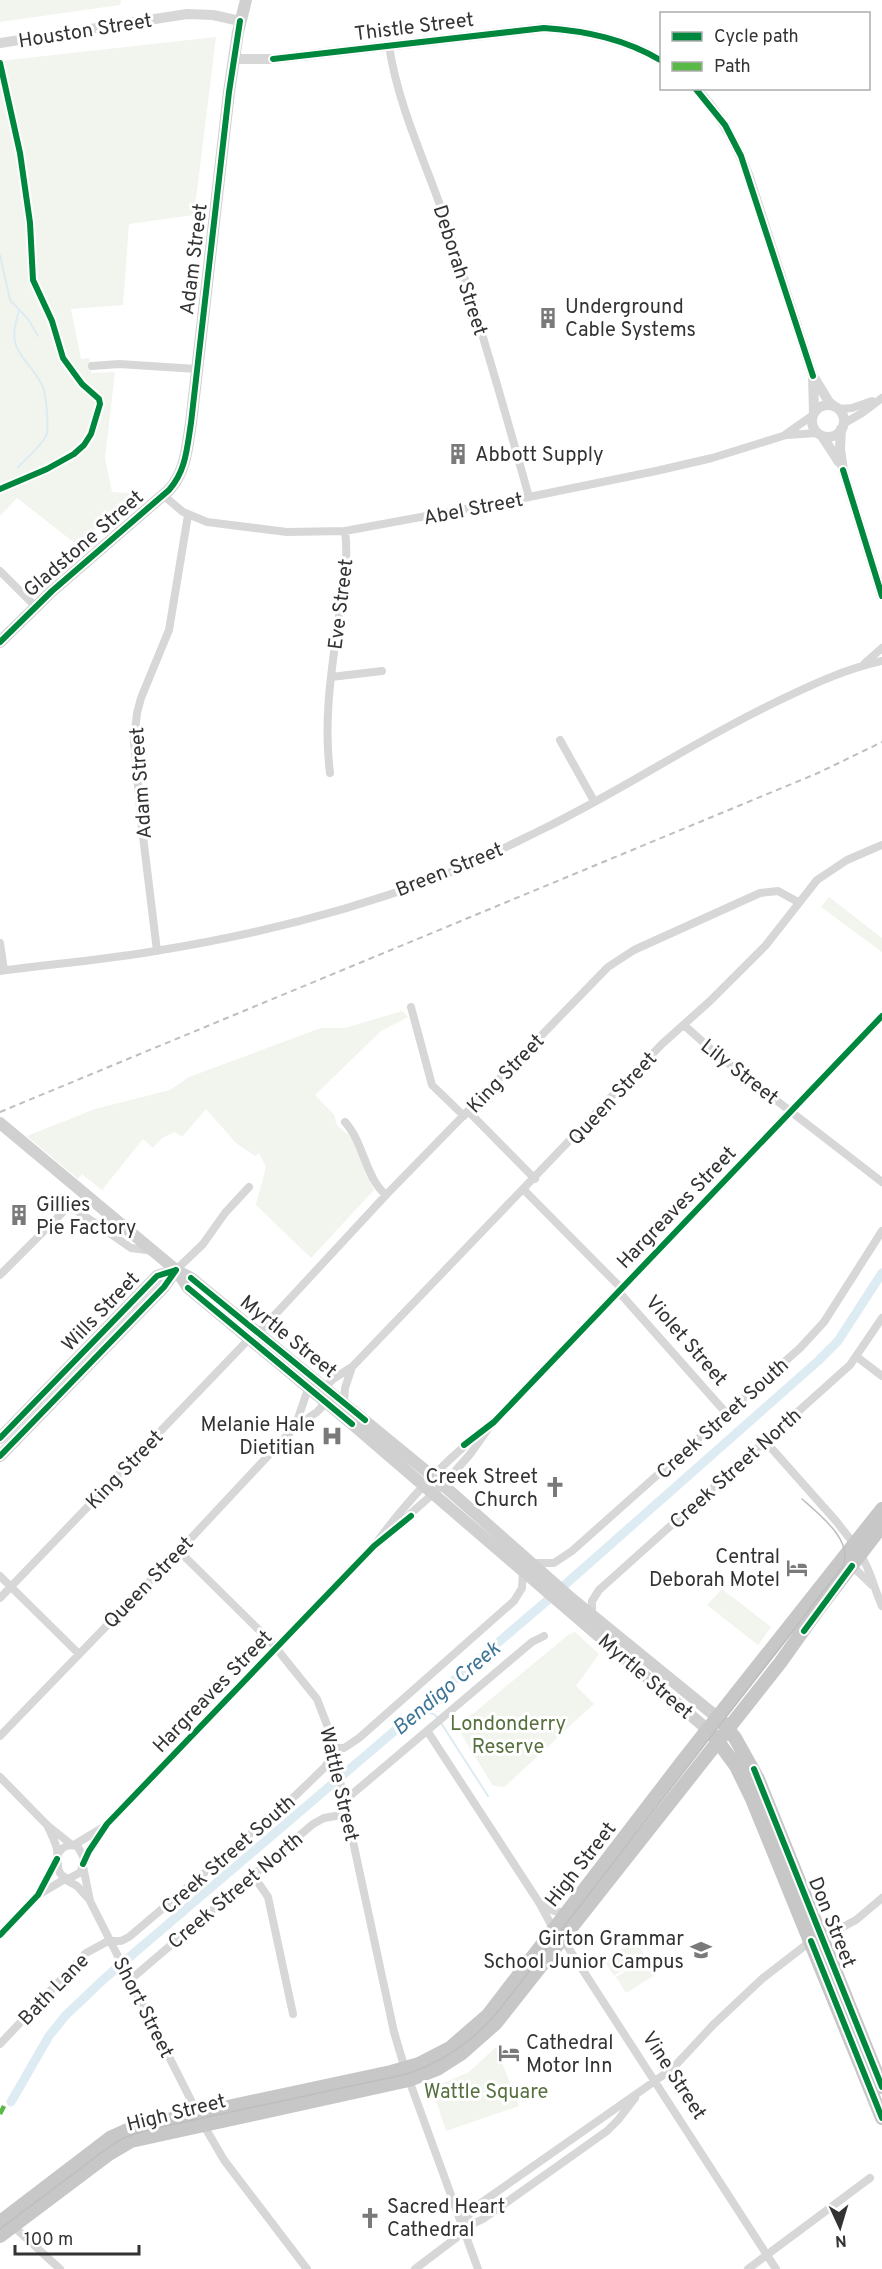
<svg xmlns="http://www.w3.org/2000/svg" width="882" height="2269" font-family="Overpass,sans-serif">
<rect width="100%" height="100%" fill="#fff"/>
<path fill="#f1f5ed" d="M0 0H121L120 5 0 22Z
M216 37 194 215 129 224 123 305 71 309 81 359 89 358 91 373 115 372 105 458 112 492 138 494 76 544 17 498 0 516V61Z
M829 897 882 938V952L821 907Z
M402 1011 408 1017 381 1031 315 1095 335 1116C335 1129 345 1130 352 1138 361 1149 368 1176 374 1190L311 1258 256 1205 266 1167 259 1153 255 1156 236 1143 206 1109 182 1137 175 1132 162 1138 153 1148 143 1139 102 1190 82 1174 78 1179 27 1136 95 1109 170 1090 189 1077 321 1028H345Z
M722 1589 771 1627 758 1645 707 1605Z
M575 1632 599 1654 576 1686 594 1704C563 1731 535 1760 504 1787L493 1786 457 1727 568 1635Z
M635 1940 645 1956 614 1976 604 1960Z
M648 1957 658 1973 626 1993 616 1977Z
M496 2047 519 2106 446 2131 432 2088 469 2072Z"/>
<g fill="none" stroke-linecap="round" stroke-linejoin="round">
<path stroke="#ddebf3" stroke-width="2" d="M0 255 10 300 28 319 38 336
M18 467C27 458 40 447 46 436 49 429 47 420 47 413 46 404 46 393 42 385 25 353 5 353 19 311
M419 1711 434 1714 438 1718
M441 1723 488 1796"/>
<path stroke="#ddebf3" stroke-width="9" d="M11 2102 49 2036 65 2016 105 1978 542 1605 818 1361 838 1341 882 1273"/>
<path stroke="#d7d7d7" stroke-width="8" d="M389 46C399 111 429 169 449 231 479 319 504 408 529 497
M92 366 119 364 197 369
M838 409 852 408 872 401
M843 424 862 413 882 398
M786 434 813 415
M163 495 183 512 207 522 287 532 345 531 529 497 656 471 712 458 786 435 818 433
M0 571 35 606
M864 664 882 648
M331 677 382 671
M560 740 594 801
M330 773C323 719 332 668 339 615 343 587 349 560 345 531
M0 943 4 970
M157 951 141 820 134 741 137 713 141 698 169 630 188 515
M0 971C52 964 104 960 155 951 249 936 342 913 431 880 469 866 506 847 543 829 623 790 696 740 776 702 811 685 845 669 882 661
M411 1007 432 1085 464 1116
M684 1025 715 1053 882 1182
M468 1111 535 1179
M345 1122C364 1143 365 1177 386 1195
M524 1190 621 1288
M176 1270 203 1244 225 1213 249 1187
M0 1275 67 1208 76 1210 131 1248 154 1251
M618 1291 727 1414
M259 1332 386 1195 608 967 634 950 760 893 778 891 798 902
M857 1357 882 1376
M321 1392 333 1379 352 1367 662 1044 710 1001 766 945 817 880 847 860 882 845
M344 1402 345 1388 352 1367
M295 1427 317 1412 329 1399
M765 1441 836 1521 854 1544
M374 1546C408 1499 448 1457 494 1422L882 1016
M179 1551 272 1643 317 1699 329 1730 394 2032 405 2069
M860 1554C871 1570 874 1589 882 1606
M533 1563H554L572 1551 800 1348 824 1322 882 1231
M852 1566 872 1585
M0 1576 79 1654
M0 1598 249 1339
M592 1615V1601L599 1590 850 1365 882 1318
M428 1732 540 1904 554 1930
M0 1736 179 1551 295 1427 308 1389
M333 1748H344L359 1738 514 1601 522 1588 523 1571
M0 1777 47 1825 72 1845
M344 1801 532 1642 544 1636
M47 1825C51 1833 55 1841 57 1849 59 1861 54 1874 68 1879L81 1872 84 1858 78 1847C69 1843 61 1847 57 1856
M74 1845 102 1828
M83 1864 89 1851 107 1824 374 1546 443 1485 471 1453 488 1429
M83 1866 90 1901 198 2114
M253 1875 268 1897 293 2014
M66 1880 77 1886 88 1898
M38 1895 56 1861
M540 1904 554 1911 567 1913
M0 1935 38 1895 65 1879
M562 1938 776 2269
M822 1938 856 1920 882 1898
M111 1941H121L129 1937 296 1795 325 1767 334 1752
M130 1980 313 1824 324 1818 347 1814
M0 2044 86 1953 110 1940
M409 2080 478 2269
M203 2124 224 2160 307 2269
M13 2226 60 2269
M462 2229 483 2219 607 2131 618 2120 635 2098
M415 2269 456 2238 470 2213 478 2205 672 2069 713 2025 763 1978 811 1941
M748 2269 870 2178"/>
<path stroke="#d7d7d7" stroke-width="10" d="M0 43 187 14 213 15 240 21
M233 59H273L544 28C587 31 625 39 662 61
M695 88C721 114 737 144 749 177L813 376 814 413
M815 379 829 402 835 407
M812 421a16 16 0 1 1 32 0a16 16 0 1 1-32 0Z
M841 429 840 449 843 470 882 596
M822 436 839 462"/>
<path stroke="#d0d0d0" stroke-width="12" d="M0 642 52 591 169 490C186 471 187 448 191 423L229 92 238 32 246 0
M0 1123 176 1270 191 1278 443 1485 572 1599 718 1718
M177 1271 188 1288 352 1424 708 1730
M0 1438 157 1276 176 1270
M0 1456 164 1287 176 1270"/>
<path stroke="#c7c7c7" stroke-width="14" d="M722 1722 735 1738 758 1779 882 2087
M714 1736 736 1766 752 1799 882 2118
M0 2222 110 2138 130 2129 158 2122 391 2072 419 2064 450 2048 488 2015 685 1758 882 1509
M0 2236 109 2154 131 2141 409 2080 437 2069 462 2053 496 2023 780 1663 820 1607 882 1526"/>
<path stroke="#bebebe" stroke-width="1.5" d="M0 2229 113 2144 126 2137 147 2130 407 2074C445 2061 475 2040 500 2009L843 1566C854 1541 819 1514 802 1499"/>
<path stroke="#bebebe" stroke-width="2" stroke-dasharray="6 4.5" stroke-linecap="butt" d="M0 1112 818 773 882 742"/>
<path stroke="#58b947" stroke-width="4.5" stroke-dasharray="9 4.5" stroke-linecap="butt" d="M0 2114 5 2104"/>
<defs>
<path id="cycleway" d="M273 59 544 28C587 31 625 39 662 61
M0 63 20 153 30 223 33 280 52 321 63 358 82 384 99 399 100 404 91 434 84 445 74 454 47 469 0 489
M695 88 725 125 741 156 813 376
M843 470 882 596
M0 642 52 591 169 490C186 471 187 448 191 423L229 92 240 21
M191 1278 365 1420
M188 1288 352 1424
M0 1438 157 1276 176 1270
M464 1445 494 1422 882 1016
M0 1456 164 1287 176 1270
M804 1631 852 1566
M754 1769 882 2087
M83 1864 89 1851 107 1824 374 1546 411 1516
M0 1935 38 1895 57 1859
M811 1941 882 2118"/>
</defs>
<use href="#cycleway" stroke="#fff" stroke-width="10"/>
<use href="#cycleway" stroke="#00873e" stroke-width="6"/>
</g>
<defs>
<symbol id="building-bare" viewBox="-9 -9 18 18"><path d="M-4-6H4V6H1V3H-1V6H-4ZM-2.5-4.3h1.7v1.8h-1.7ZM.8-4.3h1.7v1.8H.8ZM-2.5-1h1.7V.8h-1.7ZM.8-1h1.7V.8H.8Z" fill="#7a7a7a" stroke="#fff" stroke-width="2.5" paint-order="stroke"/></symbol>
<symbol id="hospital-bare" viewBox="-9 -9 18 18"><path d="M-5-5h3v3.5h4V-5h3V5h-3V1.5h-4V5h-3Z" fill="#7a7a7a" stroke="#fff" stroke-width="2.5" paint-order="stroke"/></symbol>
<symbol id="church-bare" viewBox="-9 -9 18 18"><path d="M-1.2-6h2.4v3.5h3.3v2.4h-3.3V6h-2.4V-.1h-3.3v-2.4h3.3Z" fill="#7a7a7a" stroke="#fff" stroke-width="2.5" paint-order="stroke"/></symbol>
<symbol id="hotel-bare" viewBox="-9 -9 18 18"><path d="M-6-4.5h1.5V1H6V5H4.5V3h-9V5H-6ZM-4 0a1.8 1.8 0 1 1 3.6 0ZM.5 0V-2.5h3Q6-2.5 6 0Z" fill="#7a7a7a" stroke="#fff" stroke-width="2.5" paint-order="stroke"/></symbol>
<symbol id="school-bare" viewBox="-9 -9 18 18"><path d="M0-5L7-2L0 1L-7-2ZM-4 1L0 2.5L4 1V4Q0 6-4 4Z" fill="#7a7a7a" stroke="#fff" stroke-width="2.5" paint-order="stroke"/></symbol>
</defs>
<g fill-rule="evenodd">
<use href="#building-bare" x="533" y="303" width="30" height="30"/>
<use href="#building-bare" x="443" y="439" width="30" height="30"/>
<use href="#building-bare" x="4" y="1200" width="30" height="30"/>
<use href="#hospital-bare" x="317" y="1421" width="30" height="30"/>
<use href="#church-bare" x="540" y="1472" width="30" height="30"/>
<use href="#hotel-bare" x="782" y="1553" width="30" height="30"/>
<use href="#school-bare" x="686" y="1935" width="30" height="30"/>
<use href="#hotel-bare" x="494" y="2038" width="30" height="30"/>
<use href="#church-bare" x="355" y="2203" width="30" height="30"/>
</g>
<g text-anchor="middle" stroke-width="6" stroke-linejoin="round" paint-order="stroke">
<g font-size="20" fill="#333" stroke="#fff">
<text transform="translate(414 26) rotate(-7)" y="7">Thistle Street</text>
<text transform="translate(85 30) rotate(-9)" y="7">Houston Street</text>
<text transform="translate(193 259) rotate(-83)" y="7">Adam Street</text>
<text transform="translate(461 270) rotate(72)" y="7">Deborah Street</text>
<text transform="translate(473 508) rotate(-11)" y="7">Abel Street</text>
<text transform="translate(83 543) rotate(-41)" y="7">Gladstone Street</text>
<text transform="translate(340 604) rotate(-83)" y="7">Eve Street</text>
<text transform="translate(140 783) rotate(-94)" y="7">Adam Street</text>
<text transform="translate(449 869) rotate(-22)" y="7">Breen Street</text>
<text transform="translate(740 1071) rotate(38)" y="7">Lily Street</text>
<text transform="translate(505 1073) rotate(-46)" y="7">King Street</text>
<text transform="translate(612 1098) rotate(-47)" y="7">Queen Street</text>
<text transform="translate(676 1207) rotate(-46)" y="7">Hargreaves Street</text>
<text transform="translate(100 1311) rotate(-46)" y="7">Wills Street</text>
<text transform="translate(289 1336) rotate(39)" y="7">Myrtle Street</text>
<text transform="translate(687 1340) rotate(49)" y="7">Violet Street</text>
<text transform="translate(722 1418) rotate(-42)" y="7">Creek Street South</text>
<text transform="translate(735 1468) rotate(-42)" y="7">Creek Street North</text>
<text transform="translate(124 1469) rotate(-46)" y="7">King Street</text>
<text transform="translate(148 1582) rotate(-46)" y="7">Queen Street</text>
<text transform="translate(646 1676) rotate(41)" y="7">Myrtle Street</text>
<text transform="translate(212 1691) rotate(-46)" y="7">Hargreaves Street</text>
<text transform="translate(340 1784) rotate(77)" y="7">Wattle Street</text>
<text transform="translate(228 1854) rotate(-41)" y="7">Creek Street South</text>
<text transform="translate(580 1864) rotate(-52)" y="7">High Street</text>
<text transform="translate(235 1890) rotate(-40)" y="7">Creek Street North</text>
<text transform="translate(833 1922) rotate(68)" y="7">Don Street</text>
<text transform="translate(53 1989) rotate(-46)" y="7">Bath Lane</text>
<text transform="translate(144 2007) rotate(63)" y="7">Short Street</text>
<text transform="translate(675 2075) rotate(57)" y="7">Vine Street</text>
<text transform="translate(176 2112) rotate(-14)" y="7">High Street</text>
</g>
<g font-size="20" fill="#333" stroke="#fff" text-anchor="start">
<text x="565" y="313">Underground<tspan x="565" dy="23">Cable Systems</tspan></text>
<text x="475" y="461">Abbott Supply</text>
<text x="36" y="1211">Gillies<tspan x="36" dy="23">Pie Factory</tspan></text>
<text x="315" y="1431" text-anchor="end">Melanie Hale<tspan x="315" dy="23">Dietitian</tspan></text>
<text x="538" y="1483" text-anchor="end">Creek Street<tspan x="538" dy="23">Church</tspan></text>
<text x="780" y="1563" text-anchor="end">Central<tspan x="780" dy="23">Deborah Motel</tspan></text>
<text x="684" y="1945" text-anchor="end">Girton Grammar<tspan x="684" dy="23">School Junior Campus</tspan></text>
<text x="526" y="2049">Cathedral<tspan x="526" dy="23">Motor Inn</tspan></text>
<text x="387" y="2213">Sacred Heart<tspan x="387" dy="23">Cathedral</tspan></text>
</g>
<g font-size="20" fill="#56703f" stroke="#fff">
<text x="508" y="1730">Londonderry<tspan x="508" dy="23">Reserve</tspan></text>
<text x="486" y="2098">Wattle Square</text>
</g>
<g font-size="21" font-style="italic" fill="#3f7597" stroke="#fff">
<text transform="translate(446 1688) rotate(-40)" y="7">Bendigo Creek</text>
</g>
</g>
<rect x="660" y="12" width="210" height="78" fill="#ffffff" stroke="#adadad" stroke-width="1.5"/>
<rect x="672" y="32" width="30" height="9" fill="#00873e" stroke="#adadad" stroke-width="1.5"/>
<text x="714" y="42" font-size="18" fill="#333333">Cycle path</text>
<rect x="672" y="62" width="30" height="9" fill="#58b947" stroke="#adadad" stroke-width="1.5"/>
<text x="714" y="72" font-size="18" fill="#333333">Path</text>
<g transform="translate(840 2227) rotate(176)" stroke="#ffffff" stroke-width="4.5" paint-order="stroke">
<path d="M0-4.5L10 22L0 15L-10 22Z" fill="#333333"/>
<text y="-9" font-size="16" font-weight="bold" text-anchor="middle" fill="#333333">N</text>
</g>
<path d="M15 2245v9h124v-9" fill="none" stroke="#333333" stroke-width="3"/>
<text x="24" y="2245" font-size="18" fill="#333333" stroke="#ffffff" stroke-width="4.5" paint-order="stroke">100 m</text>
</svg>
